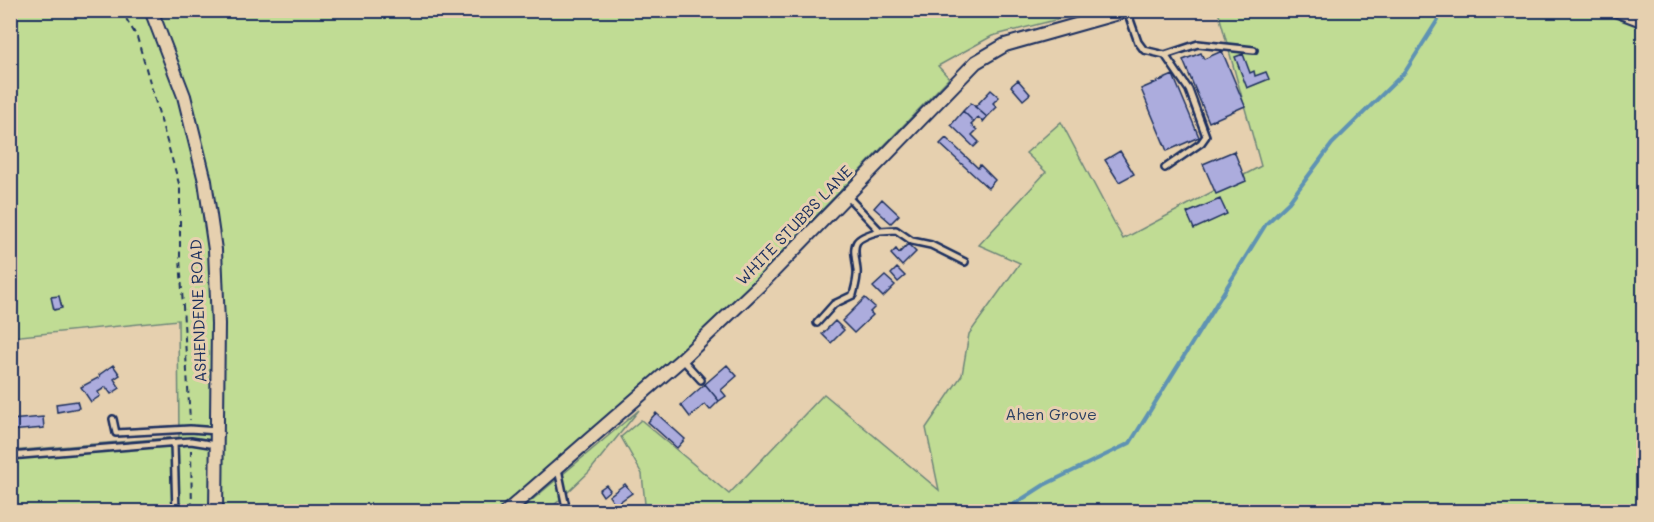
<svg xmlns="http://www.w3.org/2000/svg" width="1654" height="522" font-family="Mali,sans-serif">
<rect width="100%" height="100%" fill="#e6d0af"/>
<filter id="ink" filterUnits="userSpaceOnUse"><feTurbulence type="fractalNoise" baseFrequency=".0167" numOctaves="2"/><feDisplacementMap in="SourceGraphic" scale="12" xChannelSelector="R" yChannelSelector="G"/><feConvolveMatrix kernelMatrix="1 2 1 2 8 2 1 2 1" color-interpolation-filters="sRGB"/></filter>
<g filter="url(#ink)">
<path fill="#c0dc94" stroke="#6e8679" stroke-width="1.5" d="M1602 10 1643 28V511H650L645 504 642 474 621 437 641 420 729 494 824 394 939 490 926 428 962 375 969 334 1020 263 979 245 1046 172 1026 153 1061 122 1123 239 1261 166 1218 11Z
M10 11H146C166 63 188 115 198 171 218 283 212 398 210 511H11V451L179 437 178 320 11 337Z
M157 11H1090L992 36 938 66 949 78 721 315 500 512 221 511 216 217 205 156 187 91Z
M639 410 589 472 548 511 518 512Z"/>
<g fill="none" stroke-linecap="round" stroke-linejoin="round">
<path stroke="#5e93b3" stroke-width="4" d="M1002 512 1044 485 1130 443 1266 224 1289 202 1332 144 1405 72 1444 10"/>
</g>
<path fill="#acacdd" stroke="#1b2f5e" stroke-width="1.5" d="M1222 51 1245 106 1209 122 1183 60 1201 53 1204 59Z
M1243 54 1250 73 1254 71 1255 76 1266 72 1269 79 1247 88 1235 57Z
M1173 75 1199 137 1167 151 1141 89Z
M1018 80 1030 94 1023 100 1011 86Z
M991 90 999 97 993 103 997 107 987 117 975 107Z
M971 103 987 117 983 122 978 117 974 122 963 111Z
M963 111 974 122 971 125 977 130 972 135 979 142 974 147 951 125Z
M946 138 978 168 980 165 995 180 988 188 940 144Z
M1120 151 1134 174 1119 182 1105 160Z
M1234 151 1246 181 1216 194 1203 164Z
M882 199 899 215 891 223 874 208Z
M1220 199 1227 214 1194 229 1187 213Z
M908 244 916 252 902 266 891 254 896 249 899 253Z
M897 268 905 276 898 282 891 274Z
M885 276 895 285 883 297 873 287Z
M59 296 62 308 54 310 51 297Z
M865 298 875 307 870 312 873 315 854 333 842 321Z
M835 321 844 330 831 343 822 334Z
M113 365 120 375 114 379 120 388 111 394 106 387 98 392 100 396 91 402 81 387 100 377 99 375Z
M727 365 737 376 721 390 726 396 719 401 705 384Z
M705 384 719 401 710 410 705 404 690 417 681 405Z
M77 401 79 408 57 412 56 404Z
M656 413 685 439 677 448 648 422Z
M43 417 44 428 10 431V420Z
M625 484 632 493 615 505 609 496Z
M606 485 610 490 603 496 599 490Z
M603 504 609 512H597L595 509Z"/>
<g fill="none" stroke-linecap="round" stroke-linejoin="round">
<defs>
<path id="service" d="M1127 11 1138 42 1144 50 1165 55 1189 90 1206 136 1201 143 1165 168
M1165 55 1198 44 1254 50
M847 196 880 231 896 230 912 241 931 245 965 262
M817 323 834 304 853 295C855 287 858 278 857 270 854 245 849 239 880 231
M682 359 701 380
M113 419 116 433 190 429 217 431
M174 443 176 512
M10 456 191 441 216 445
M558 469 567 512"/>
<path id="tertiary" d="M151 10 184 96 205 181 215 250 218 324 216 512
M1615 10 1644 21
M506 512 682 359 762 283 976 62 1005 45 1129 10"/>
</defs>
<use href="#service" stroke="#1b2f5e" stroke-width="10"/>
<use href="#tertiary" stroke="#1b2f5e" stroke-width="16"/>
<path stroke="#1b2f5e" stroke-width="2" stroke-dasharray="6 4.5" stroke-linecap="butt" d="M121 10 137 37 180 187V258L190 420
M1059 10 1061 17
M191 450 192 512"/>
<use href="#service" stroke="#e6d0af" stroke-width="5"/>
<use href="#tertiary" stroke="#e6d0af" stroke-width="12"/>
</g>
</g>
<g text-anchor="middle" stroke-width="6" stroke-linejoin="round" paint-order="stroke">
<g font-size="16" fill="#1b2f5e" stroke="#e6d0af">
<text transform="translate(794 225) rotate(-46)" y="6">WHITE STUBBS LANE</text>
<text transform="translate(198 311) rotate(-92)" y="6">ASHENDENE ROAD</text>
</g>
<g font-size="16" fill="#2c4063" stroke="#e6d0af">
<text x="1051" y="420">Ahen Grove</text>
</g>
</g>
<rect width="1654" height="522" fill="none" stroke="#e6d0af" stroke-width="36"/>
<rect x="18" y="18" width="1618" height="486" fill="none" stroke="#1b2f5e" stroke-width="2" filter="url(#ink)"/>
</svg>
